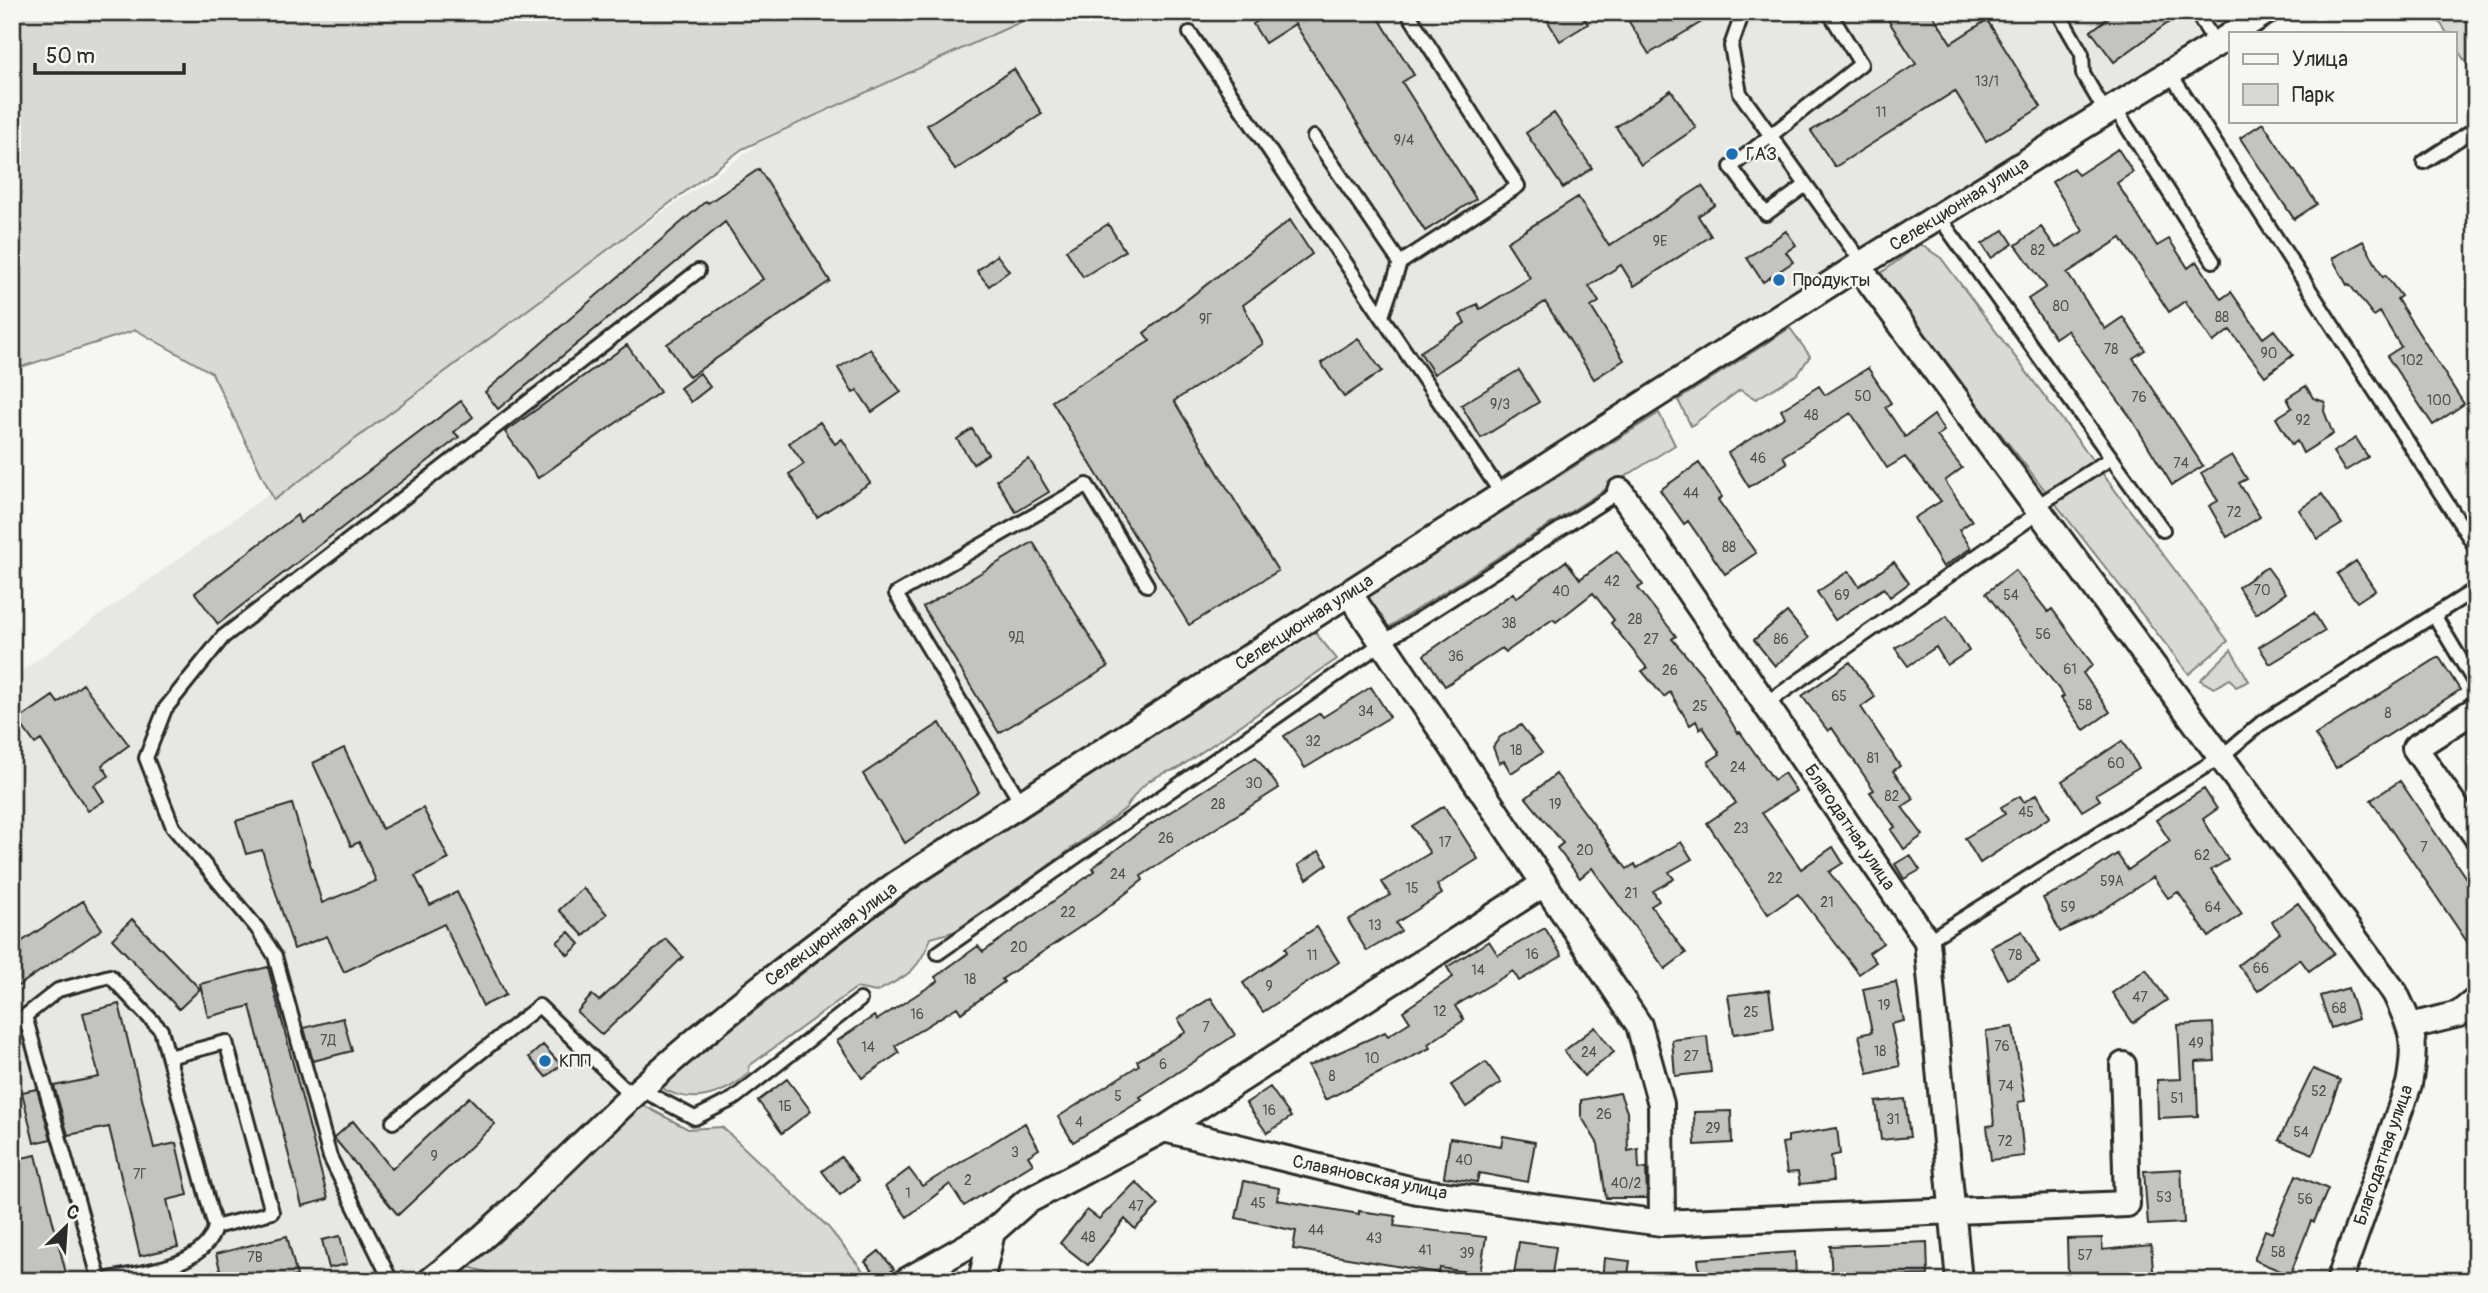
<svg xmlns="http://www.w3.org/2000/svg" width="2488" height="1293" font-family="Pangolin,sans-serif">
<rect width="100%" height="100%" fill="#f6f6f2"/>
<filter id="ink" filterUnits="userSpaceOnUse"><feTurbulence type="fractalNoise" baseFrequency=".0143" numOctaves="2"/><feDisplacementMap in="SourceGraphic" scale="14" xChannelSelector="R" yChannelSelector="G"/><feConvolveMatrix kernelMatrix="1 2 1 2 8 2 1 2 1" color-interpolation-filters="sRGB"/></filter>
<g filter="url(#ink)">
<path fill="#e7e7e3" d="M943 12H2254L889 880 416 1281H12V678Z"/>
<path fill="#d9d9d5" stroke="#828280" stroke-width="2" d="M12 12H1042L742 149 274 500 212 373 136 330 12 370Z
M2433 12H2476V78L2455 46V33H2447Z
M1920 244 1941 258 2228 641 2189 674 1877 276Z
M1790 328 1810 356 1798 374 1756 399 1740 390 1691 426 1678 400Z
M1659 413 1675 445 1384 630 1365 598Z
M1314 631 1337 659 1177 769C1151 776 1140 785 1126 808L963 929 931 938C918 972 907 976 876 992L856 988 749 1066V1073C724 1096 689 1107 659 1086L887 907Z
M2231 650 2249 681 2236 687 2230 679 2214 688 2200 680Z
M641 1104 688 1129 722 1127 828 1227 871 1281H519L468 1267Z"/>
<path fill="#c3c3c0" stroke="#2b2b2b" stroke-width="2" d="M1272 12H1375L1414 75 1402 82 1476 199 1425 231 1295 24 1265 43 1253 24Z
M1542 12H1580L1588 24 1560 41Z
M1623 12H1718L1649 54Z
M1883 12H1931L1951 43 1987 20 2041 107 1986 141 1955 91 1835 167 1811 131 1916 64Z
M2116 12H2183L2114 62 2091 31Z
M1014 69 1042 114 955 170 927 125Z
M1671 90 1696 128 1641 165 1616 127Z
M1554 113 1592 168 1563 188 1526 133Z
M2263 123 2317 204 2294 219 2240 138Z
M2118 149 2133 172 2117 183 2157 246 2169 239 2188 268 2197 261 2221 299 2231 292 2263 338 2274 330 2293 355 2265 376 2230 330 2213 342 2185 301 2169 312 2121 238 2067 273 2105 329 2123 317 2145 350 2133 358 2203 466 2172 485 2131 418 2067 330 2055 338 2028 299 2046 287 2016 245 2041 227 2056 248 2083 231 2052 182 2073 168 2078 175Z
M759 169 830 281 689 377 667 344 763 279 725 222 498 409 485 392 706 201 708 203Z
M1702 186 1715 205 1698 216 1711 236 1634 286 1621 265 1589 286 1599 302 1591 307 1624 360 1594 379 1545 302 1434 374 1420 352 1465 323 1460 315 1477 304 1480 309 1530 278 1507 242 1578 197 1609 246Z
M1290 220 1312 254 1243 305 1263 344 1174 401 1278 571 1189 625 1052 401 1150 341 1144 333Z
M1108 224 1125 251 1083 277 1066 250Z
M2004 230 2013 244 1991 258 1982 244Z
M1786 231 1796 245 1786 252 1793 262 1763 282 1747 258Z
M2363 241 2383 277 2385 275 2401 296 2397 299 2464 404 2433 425 2387 356 2401 347 2380 312 2374 316 2349 284 2347 285 2332 258Z
M997 255 1009 271 989 286 977 271Z
M1358 338 1382 371 1344 397 1321 363Z
M627 345 660 392 538 478 505 432Z
M870 349 901 392 872 412 857 390 853 393 838 368Z
M1868 368 1891 403 1885 407 1905 437 1934 415 1944 431 1937 436 1962 468 1945 481 1972 521 1959 530 1971 548 1943 567 1914 518 1941 501 1905 457 1887 468 1851 413 1783 456 1787 463 1749 487 1728 453 1785 417 1781 410 1819 386 1825 395Z
M1519 370 1539 402 1481 438 1461 405Z
M700 373 710 387 691 402 680 388Z
M2306 386 2313 398 2325 402 2324 411 2333 434 2303 453 2297 441 2292 445 2276 418 2292 408 2287 398Z
M461 401 473 417 454 432 459 437 218 624 195 593 297 515 300 523Z
M820 422 835 444 842 439 870 483 817 517 789 474 804 464 789 443Z
M972 429 988 454 973 464 957 439Z
M2356 438 2368 457 2345 471 2333 452Z
M2232 455 2247 479 2239 483 2260 517 2227 537 2209 506 2218 501 2201 473Z
M1029 459 1049 492 1016 512 996 480Z
M1699 463 1722 497 1718 500 1756 553 1725 574 1688 521 1684 524 1660 490Z
M2322 494 2342 524 2318 539 2299 510Z
M1033 542 1108 667 999 733 923 607Z
M1617 551 1643 585 1638 588 1676 636 1672 639 1702 674 1738 733 1740 732 1774 780 1784 773 1796 791 1762 813 1801 869 1833 847 1843 863 1829 872 1883 943 1869 953 1876 962 1859 974 1798 894 1768 914 1707 823 1736 803 1708 762 1720 754 1703 727 1700 729 1696 721 1690 725 1670 692 1664 697 1642 671 1647 668 1611 623 1614 620 1593 593 1556 622 1553 619 1506 652 1502 648 1445 686 1424 655 1513 593 1516 598 1566 561 1580 579Z
M2356 561 2375 590 2357 602 2337 574Z
M1894 562 1909 583 1890 597 1884 588 1835 620 1817 592 1849 571 1859 586Z
M2267 567 2286 593 2256 614 2238 587Z
M2015 570 2048 612 2052 609 2093 665 2083 673 2110 712 2084 730 2061 698 2064 696 1986 593Z
M1787 612 1809 638 1775 666 1754 640Z
M2314 613 2325 631 2270 664 2259 647Z
M1947 616 1969 651 1947 665 1936 647 1908 666 1895 648Z
M2439 657 2460 690 2336 768 2315 735Z
M1850 662 1875 697 1861 707 1900 766 1893 771 1914 799 1902 807 1923 835 1904 849 1891 830 1895 827 1870 792 1874 790 1832 728 1828 731 1802 696Z
M83 684 129 745 102 765 109 776 94 785 104 801 88 811 41 740 35 744 18 720 53 696 58 703Z
M1371 687 1390 717 1305 768 1284 736 1320 713 1323 717Z
M940 723 979 792 905 843 863 774Z
M1521 725 1542 753 1511 773 1504 761 1499 763 1493 747 1500 737Z
M2122 741 2139 768 2096 794 2100 800 2082 811 2062 781Z
M344 748 382 829 423 808 449 859 415 876 430 905 457 892 506 995 483 1006 444 924 344 972 327 936 294 949 262 850 246 854 236 821 292 804 322 903 376 881 359 842 351 846 313 763Z
M1256 757 1279 788 1141 876 1143 880 1098 915 1002 979 1004 982 961 1013 957 1007 895 1046 899 1053 862 1078 837 1041 874 1016 877 1020 938 981 935 977 978 946 983 952 1095 871 1092 868 1139 832Z
M1556 774 1627 869 1635 864 1637 868 1681 842 1692 859 1669 872 1674 879 1653 891 1659 901 1651 906 1686 953 1665 969 1592 868 1580 878 1557 848 1563 843 1526 798Z
M2400 781 2476 893V955L2371 800Z
M2204 789 2217 809 2203 819 2228 860 2211 870 2242 914 2209 937 2178 892 2168 898 2153 877 2095 915 2060 932 2043 898 2076 882 2117 854 2128 870 2170 841 2156 820Z
M2037 794 2050 817 1980 863 1965 838 2005 814 2001 807 2020 796 2024 802Z
M1444 806 1478 859 1437 885 1442 894 1396 923 1401 931 1367 951 1348 920 1390 895 1382 882 1430 853 1412 826Z
M1319 851 1328 864 1307 879 1298 865Z
M1910 855 1920 870 1904 879 1895 864Z
M583 888 607 914 584 936 559 910Z
M83 901 102 929 12 990V948Z
M2298 903 2334 953 2309 971 2300 959 2258 991 2238 965 2280 933 2272 922Z
M132 919 200 989 179 1009 112 939Z
M1317 927 1339 962 1263 1012 1243 983 1287 952 1285 948Z
M1545 928 1562 956 1519 981 1513 971 1455 1006 1464 1020 1428 1044 1430 1048 1325 1100 1308 1066 1385 1032 1388 1036 1410 1022 1403 1011 1453 977 1447 967 1489 941 1498 955Z
M2022 931 2039 963 2007 979 1991 947Z
M569 932 580 944 568 955 557 942Z
M666 939 683 957 602 1035 577 1012 592 995 599 1001Z
M268 967 328 1199 302 1206 250 1006 208 1017 200 984Z
M2146 969 2167 1000 2133 1023 2112 993Z
M1896 982 1904 1021 1891 1024 1900 1066 1868 1074 1859 1035 1872 1032 1863 989Z
M2348 988 2358 1019 2331 1028 2320 996Z
M1769 990 1774 1028 1734 1034 1728 995Z
M1211 998 1235 1035 1140 1097 1142 1100 1073 1142 1058 1117 1139 1065 1137 1061 1186 1032 1178 1019Z
M119 1004 154 1148 176 1143 188 1195 167 1200 178 1247 140 1256 109 1127 68 1135 54 1086 99 1077 83 1013Z
M343 1018 352 1051 313 1061 304 1028Z
M2213 1023 2215 1061 2196 1062 2198 1116 2158 1118 2157 1080 2181 1079 2178 1025Z
M1595 1027 1614 1052 1584 1076 1564 1051Z
M2013 1027 2025 1101 2018 1102 2024 1156 1991 1160 1987 1126 1994 1125 1986 1031Z
M1707 1036 1711 1072 1675 1076 1672 1040Z
M543 1045 561 1065 546 1077 529 1057Z
M1486 1062 1501 1083 1466 1107 1451 1085Z
M2313 1069 2340 1080 2313 1154 2279 1140Z
M787 1079 811 1111 782 1133 758 1101Z
M1270 1087 1291 1117 1267 1133 1246 1103Z
M37 1089 51 1139 34 1143 22 1092Z
M1620 1093 1627 1112 1628 1151 1638 1149 1639 1169 1646 1168 1647 1198H1606L1598 1144 1581 1116V1100Z
M469 1097 495 1124 398 1215 334 1138 353 1121 392 1169Z
M1905 1099 1910 1137 1881 1140 1876 1102Z
M1731 1111 1732 1143 1695 1145 1694 1112Z
M1025 1123 1039 1149 1028 1156 1033 1164 964 1206 950 1184 907 1217 885 1187 909 1169 922 1186Z
M1837 1128 1840 1154 1831 1156 1833 1181 1800 1184 1798 1172 1787 1173 1782 1143 1788 1142V1136Z
M1503 1136 1535 1142 1528 1182 1479 1173 1477 1182 1444 1177 1450 1138 1501 1146Z
M36 1155 68 1281H12V1160Z
M841 1157 859 1180 840 1195 822 1171Z
M2181 1169 2184 1223 2148 1225 2144 1171Z
M2296 1175 2328 1189 2314 1222 2311 1221 2290 1275 2254 1260 2265 1230 2272 1233Z
M1244 1181 1279 1188 1277 1200 1359 1214V1211L1396 1216 1394 1226 1486 1237 1480 1274 1440 1268 1439 1273 1293 1249 1296 1231 1236 1218Z
M1136 1182 1159 1205 1135 1229 1125 1219 1088 1265 1060 1243 1087 1210 1099 1219Z
M287 1236 297 1276 277 1281H223L216 1254Z
M340 1236 347 1264 329 1268 322 1240Z
M2102 1238V1250L2151 1245 2154 1281H2112L2111 1272 2068 1273 2067 1239Z
M1519 1242 1556 1247 1551 1281H1513Z
M1927 1242 1928 1275 1832 1278 1830 1246Z
M879 1251 894 1269 881 1280 865 1262Z
M1795 1252 1796 1281H1700L1698 1259Z
M1604 1258 1630 1261 1627 1281H1602Z"/>
<g fill="none" stroke-linecap="round" stroke-linejoin="round">
<defs>
<path id="service" d="M1743 12 1731 46 1740 93 1863 264
M2058 12 2082 54 2083 74 2106 113
M2196 12 2216 44
M1190 33 1503 496
M2170 73 2476 548
M2115 108 2213 261
M1314 137 1400 263 1382 316
M2424 162 2476 128
M1806 185 1766 214 1731 167 1861 64 1829 12
M1939 217 2163 530
M1400 263 1518 186 1410 16
M2034 508 2111 458
M2434 615 2476 685
M1767 703 2038 513
M1021 803 896 594 1087 485 1147 585
M1927 941 2222 756 2260 724 2476 589
M938 953 1382 643 1620 491
M110 976 161 1030 215 1227C205 1269 136 1272 100 1281L25 1016 58 990Z
M169 1057 226 1042 272 1212 215 1227
M640 1089 695 1118 733 1099 860 1000
M393 1122 539 1006 632 1096
M391 1281 330 1157 275 956 257 928 173 827 146 758 165 709 223 637 698 271"/>
<path id="minor" d="M2233 33 2266 12
M1858 266 2395 993C2413 1031 2417 1041 2409 1084L2339 1281
M1620 491 1927 941 1959 1281
M1349 593 1639 1025 1661 1104 1662 1223
M2476 709 2415 748 2476 836
M2411 1026 2459 1014 2476 1000
M1164 1129 1417 1191 1662 1223 2127 1204 2123 1065
M430 1281C505 1223 569 1154 639 1090 720 1016 808 950 896 884L1858 266 2231 35
M906 1281 992 1232
M981 1281 992 1232 1026 1202 1164 1129 1542 885"/>
</defs>
<use href="#service" stroke="#2b2b2b" stroke-width="18"/>
<use href="#minor" stroke="#2b2b2b" stroke-width="30"/>
<use href="#service" stroke="#f6f6f2" stroke-width="12"/>
<use href="#minor" stroke="#f6f6f2" stroke-width="24"/>
</g>
</g>
<g fill="#1f6fb2" stroke="#f6f6f2" stroke-width="2.5">
<circle cx="1732" cy="154" r="7"/>
<circle cx="1779" cy="280" r="7"/>
<circle cx="545" cy="1061" r="7"/>
</g>
<g text-anchor="middle" stroke-width="5" stroke-linejoin="round" paint-order="stroke">
<g font-size="14" fill="#515150">
<text x="1987" y="86">13/1</text>
<text x="1881" y="117">11</text>
<text x="1404" y="145">9/4</text>
<text x="1660" y="246">9Е</text>
<text x="2038" y="255">82</text>
<text x="2061" y="311">80</text>
<text x="2222" y="322">88</text>
<text x="1206" y="324">9Г</text>
<text x="2111" y="354">78</text>
<text x="2269" y="358">90</text>
<text x="2412" y="365">102</text>
<text x="1863" y="401">50</text>
<text x="2139" y="402">76</text>
<text x="2439" y="405">100</text>
<text x="1500" y="409">9/3</text>
<text x="1811" y="420">48</text>
<text x="2303" y="425">92</text>
<text x="1758" y="463">46</text>
<text x="2181" y="468">74</text>
<text x="1691" y="498">44</text>
<text x="2234" y="517">72</text>
<text x="1729" y="552">88</text>
<text x="1612" y="586">42</text>
<text x="2262" y="595">70</text>
<text x="1561" y="596">40</text>
<text x="1842" y="600">69</text>
<text x="2011" y="600">54</text>
<text x="1635" y="624">28</text>
<text x="1509" y="628">38</text>
<text x="2043" y="639">56</text>
<text x="1016" y="642">9Д</text>
<text x="1651" y="644">27</text>
<text x="1781" y="644">86</text>
<text x="1456" y="661">36</text>
<text x="2070" y="674">61</text>
<text x="1670" y="675">26</text>
<text x="1839" y="701">65</text>
<text x="2085" y="710">58</text>
<text x="1700" y="711">25</text>
<text x="1366" y="716">34</text>
<text x="2388" y="718">8</text>
<text x="1313" y="746">32</text>
<text x="1516" y="755">18</text>
<text x="1873" y="763">81</text>
<text x="2116" y="768">60</text>
<text x="1738" y="772">24</text>
<text x="1254" y="788">30</text>
<text x="1892" y="801">82</text>
<text x="1218" y="809">28</text>
<text x="1555" y="809">19</text>
<text x="2026" y="817">45</text>
<text x="1741" y="833">23</text>
<text x="1166" y="843">26</text>
<text x="1445" y="847">17</text>
<text x="2424" y="852">7</text>
<text x="1585" y="855">20</text>
<text x="2202" y="860">62</text>
<text x="1118" y="879">24</text>
<text x="1775" y="883">22</text>
<text x="2112" y="886">59А</text>
<text x="1412" y="893">15</text>
<text x="1631" y="898">21</text>
<text x="1827" y="907">21</text>
<text x="2068" y="912">59</text>
<text x="2213" y="912">64</text>
<text x="1068" y="917">22</text>
<text x="1375" y="930">13</text>
<text x="1019" y="952">20</text>
<text x="1532" y="959">16</text>
<text x="1312" y="960">11</text>
<text x="2015" y="960">78</text>
<text x="2261" y="973">66</text>
<text x="1478" y="975">14</text>
<text x="970" y="984">18</text>
<text x="1269" y="991">9</text>
<text x="2140" y="1002">47</text>
<text x="1884" y="1010">19</text>
<text x="2339" y="1013">68</text>
<text x="1440" y="1016">12</text>
<text x="1751" y="1017">25</text>
<text x="917" y="1019">16</text>
<text x="1206" y="1032">7</text>
<text x="328" y="1045">7Д</text>
<text x="2196" y="1048">49</text>
<text x="2002" y="1051">76</text>
<text x="868" y="1052">14</text>
<text x="1880" y="1056">18</text>
<text x="1589" y="1057">24</text>
<text x="1691" y="1061">27</text>
<text x="1372" y="1063">10</text>
<text x="1163" y="1069">6</text>
<text x="1332" y="1081">8</text>
<text x="2006" y="1091">74</text>
<text x="2319" y="1096">52</text>
<text x="1118" y="1101">5</text>
<text x="2177" y="1103">51</text>
<text x="785" y="1111">1Б</text>
<text x="1269" y="1115">16</text>
<text x="1604" y="1119">26</text>
<text x="1893" y="1124">31</text>
<text x="1079" y="1127">4</text>
<text x="1713" y="1133">29</text>
<text x="2301" y="1137">54</text>
<text x="2005" y="1146">72</text>
<text x="1015" y="1157">3</text>
<text x="434" y="1161">9</text>
<text x="1464" y="1165">40</text>
<text x="140" y="1179">7Г</text>
<text x="968" y="1185">2</text>
<text x="1626" y="1188">40/2</text>
<text x="908" y="1198">1</text>
<text x="2164" y="1202">53</text>
<text x="2305" y="1204">56</text>
<text x="1258" y="1208">45</text>
<text x="1136" y="1211">47</text>
<text x="1316" y="1235">44</text>
<text x="1088" y="1242">48</text>
<text x="1374" y="1243">43</text>
<text x="1425" y="1255">41</text>
<text x="2278" y="1257">58</text>
<text x="1467" y="1258">39</text>
<text x="2085" y="1260">57</text>
<text x="255" y="1262">7В</text>
</g>
<g font-size="18" fill="#2b2b2b" stroke="#f6f6f2" text-anchor="start">
<text x="1746" y="160">ГАЗ</text>
<text x="1793" y="286">Продукты</text>
<text x="559" y="1067">КПП</text>
</g>
<g font-size="18" fill="#2b2b2b" stroke="#f6f6f2">
<text transform="translate(1959 204) rotate(-32)" y="6">Селекционная улица</text>
<text transform="translate(1304 622) rotate(-33)" y="6">Селекционная улица</text>
<text transform="translate(1850 827) rotate(56)" y="6">Благодатная улица</text>
<text transform="translate(831 934) rotate(-37)" y="6">Селекционная улица</text>
<text transform="translate(2383 1155) rotate(-71)" y="6">Благодатная улица</text>
<text transform="translate(1370 1177) rotate(12)" y="6">Славяновская улица</text>
</g>
</g>
<rect width="2488" height="1293" fill="none" stroke="#f6f6f2" stroke-width="42"/>
<rect x="21" y="21" width="2446" height="1251" fill="none" stroke="#2b2b2b" stroke-width="2.5" filter="url(#ink)"/>
<rect x="2229" y="32" width="228" height="91" fill="#f6f6f2" stroke="#a5a5a2" stroke-width="2"/>
<rect x="2243" y="54" width="35" height="10" fill="#f6f6f2" stroke="#a5a5a2" stroke-width="2"/>
<text x="2292" y="66" font-size="21" fill="#2b2b2b">Улица</text>
<rect x="2243" y="84" width="35" height="21" fill="#d9d9d5" stroke="#a5a5a2" stroke-width="2"/>
<text x="2292" y="102" font-size="21" fill="#2b2b2b">Парк</text>
<g transform="translate(66 1227) rotate(25)" stroke="#f6f6f2" stroke-width="5" paint-order="stroke">
<path d="M0-5L12 26L0 18L-12 26Z" fill="#2b2b2b"/>
<text y="-10" font-size="19" font-weight="bold" text-anchor="middle" fill="#2b2b2b">С</text>
</g>
<path d="M35 63v10h149v-10" fill="none" stroke="#2b2b2b" stroke-width="3.5"/>
<text x="46" y="63" font-size="21" fill="#2b2b2b" stroke="#f6f6f2" stroke-width="5" paint-order="stroke">50 m</text>
</svg>
